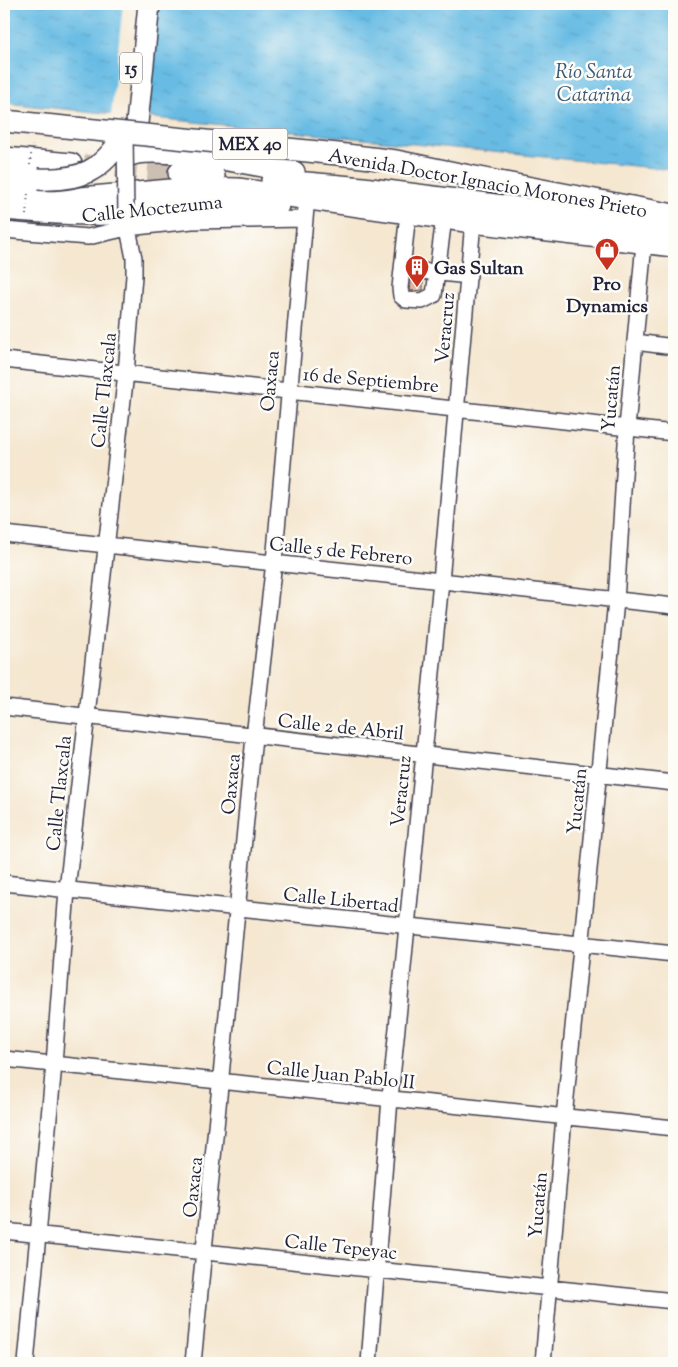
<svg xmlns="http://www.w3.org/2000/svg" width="678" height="1367" font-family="'Sorts Mill Goudy',serif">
<defs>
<pattern id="water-ripples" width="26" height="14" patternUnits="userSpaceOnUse" patternTransform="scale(1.25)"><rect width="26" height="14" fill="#68bce4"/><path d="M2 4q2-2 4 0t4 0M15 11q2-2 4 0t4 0" fill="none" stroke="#5aa1c4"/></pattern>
</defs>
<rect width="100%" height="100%" fill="#fdfcf7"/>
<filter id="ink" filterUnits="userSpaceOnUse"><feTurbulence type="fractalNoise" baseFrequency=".02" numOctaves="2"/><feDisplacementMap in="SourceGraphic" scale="10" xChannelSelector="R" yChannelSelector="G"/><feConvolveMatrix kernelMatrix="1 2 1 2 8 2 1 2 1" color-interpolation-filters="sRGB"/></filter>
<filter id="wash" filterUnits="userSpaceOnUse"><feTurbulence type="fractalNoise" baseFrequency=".0096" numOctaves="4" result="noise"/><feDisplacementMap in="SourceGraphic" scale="20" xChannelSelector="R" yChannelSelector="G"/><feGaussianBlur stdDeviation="1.12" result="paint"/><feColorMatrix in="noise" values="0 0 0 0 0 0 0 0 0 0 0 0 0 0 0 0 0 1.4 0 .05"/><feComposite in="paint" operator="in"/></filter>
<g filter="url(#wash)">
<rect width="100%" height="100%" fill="#f5e7d0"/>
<path fill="url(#water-ripples)" stroke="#456f90" d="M4 4H674V170L4 103Z"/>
<path fill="#f5e7d0" d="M123 4H155L143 119 111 116Z"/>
<g id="blocks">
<path fill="#d8997a" d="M411 279 423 281V290L410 291Z"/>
</g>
</g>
<g filter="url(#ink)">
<use href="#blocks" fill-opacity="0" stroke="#424051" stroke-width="1"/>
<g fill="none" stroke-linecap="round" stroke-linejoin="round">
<path stroke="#cbc0b2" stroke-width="21" stroke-dasharray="21 11" stroke-linecap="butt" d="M84 165 179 173"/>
<defs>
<path id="minor" d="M408 213 400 288 401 296 406 300 422 301 434 295 444 218
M4 230 88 237 127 228 192 221 305 219
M402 269 469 276
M635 342 674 347
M4 360 674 433
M4 534 674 606
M4 707 674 783
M4 883 674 954
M4 1059 674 1128
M4 1231 674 1301
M26 1363 54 1064 67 890 126 373 134 276V258L126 219
M193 1363 254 737 274 562 306 208
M369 1363 390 1099 441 581 473 222
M543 1363 564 1117 616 601 627 428 644 243"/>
<path id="highway" d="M145 149 138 135 137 123 149 4
M126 157C149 143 263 166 294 172
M4 158 71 164
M179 173 214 176
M4 174 38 179
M272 180 363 188 674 228
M494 181 674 215
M4 192 81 198 193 188 238 189 473 222 674 246
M4 209C39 212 75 215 110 214 168 211 220 204 278 206"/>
</defs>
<use href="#minor" stroke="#424051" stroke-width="18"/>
<use href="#highway" stroke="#424051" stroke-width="24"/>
<use href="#minor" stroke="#fff" stroke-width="15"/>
<use href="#highway" stroke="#fff" stroke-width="21"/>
<defs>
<path id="minor-bridge" d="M125 133 126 219"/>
<path id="highway-bridge" d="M4 121 338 154 396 161 494 181
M38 179C81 181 103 171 125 133"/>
</defs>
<use href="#minor-bridge" stroke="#424051" stroke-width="18" stroke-linecap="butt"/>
<use href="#highway-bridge" stroke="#424051" stroke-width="24" stroke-linecap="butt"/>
<path stroke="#424051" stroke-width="2" stroke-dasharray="1 4" stroke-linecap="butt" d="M30 165 32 145
M26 215 28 193"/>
<use href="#minor-bridge" stroke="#fff" stroke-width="15"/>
<use href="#highway-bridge" stroke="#fff" stroke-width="21"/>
</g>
</g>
<defs>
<symbol id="shop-pin" viewBox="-11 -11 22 30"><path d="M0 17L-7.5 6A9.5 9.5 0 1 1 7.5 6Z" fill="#c8321e" stroke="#fdfcf7"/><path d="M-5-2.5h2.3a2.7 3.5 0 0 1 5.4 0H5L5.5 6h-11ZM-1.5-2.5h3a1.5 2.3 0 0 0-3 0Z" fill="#fff"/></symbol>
<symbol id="building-pin" viewBox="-11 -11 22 30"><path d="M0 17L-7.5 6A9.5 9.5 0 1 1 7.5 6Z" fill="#c8321e" stroke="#fdfcf7"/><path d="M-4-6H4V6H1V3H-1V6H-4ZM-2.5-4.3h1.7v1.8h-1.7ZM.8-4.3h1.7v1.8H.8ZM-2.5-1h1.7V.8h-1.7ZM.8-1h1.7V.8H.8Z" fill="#fff"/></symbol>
</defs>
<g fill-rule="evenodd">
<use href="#shop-pin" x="593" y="236" width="28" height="38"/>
<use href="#building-pin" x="403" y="253" width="28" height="38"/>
</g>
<g text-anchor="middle" stroke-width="5" stroke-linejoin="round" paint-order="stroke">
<g fill="#fdfcf7" stroke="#646373" stroke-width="1">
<rect x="120" y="52.5" width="22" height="31" rx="4"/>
<rect x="212.5" y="128.5" width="75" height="31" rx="4"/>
</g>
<g font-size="18" font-weight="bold" fill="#22223b">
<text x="131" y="74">15</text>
<text x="250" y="150">MEX 40</text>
</g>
<g font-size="19" fill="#22223b" stroke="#fdfcf7">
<text transform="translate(488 182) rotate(10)" y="7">Avenida Doctor Ignacio Morones Prieto</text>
<text transform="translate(152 208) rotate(-6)" y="7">Calle Moctezuma</text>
<text transform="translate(444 328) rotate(-85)" y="7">Veracruz</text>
<text transform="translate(371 379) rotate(5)" y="7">16 de Septiembre</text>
<text transform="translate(269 381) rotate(-85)" y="7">Oaxaca</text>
<text transform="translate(103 390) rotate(-84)" y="7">Calle Tlaxcala</text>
<text transform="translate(610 398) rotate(-85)" y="7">Yucatán</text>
<text transform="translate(341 550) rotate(6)" y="7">Calle 5 de Febrero</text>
<text transform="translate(341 726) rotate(6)" y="7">Calle 2 de Abril</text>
<text transform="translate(230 784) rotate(-85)" y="7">Oaxaca</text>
<text transform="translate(400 791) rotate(-84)" y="7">Veracruz</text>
<text transform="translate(58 793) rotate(-84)" y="7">Calle Tlaxcala</text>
<text transform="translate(576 801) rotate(-84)" y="7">Yucatán</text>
<text transform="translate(341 899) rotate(6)" y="7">Calle Libertad</text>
<text transform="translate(341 1074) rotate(6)" y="7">Calle Juan Pablo II</text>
<text transform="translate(192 1187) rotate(-84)" y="7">Oaxaca</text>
<text transform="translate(537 1205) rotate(-85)" y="7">Yucatán</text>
<text transform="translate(341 1246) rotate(6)" y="7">Calle Tepeyac</text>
</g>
<g font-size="19" font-weight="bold" fill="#22223b" stroke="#fdfcf7" text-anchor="start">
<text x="434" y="274">Gas Sultan</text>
<text x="607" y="290" text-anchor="middle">Pro<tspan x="607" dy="22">Dynamics</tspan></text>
</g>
<g font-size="20" font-style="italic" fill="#3a5876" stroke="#fdfcf7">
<text x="594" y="78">Río Santa<tspan x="594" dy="23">Catarina</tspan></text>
</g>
</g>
<rect width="678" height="1367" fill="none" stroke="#fdfcf7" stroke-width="20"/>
</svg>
